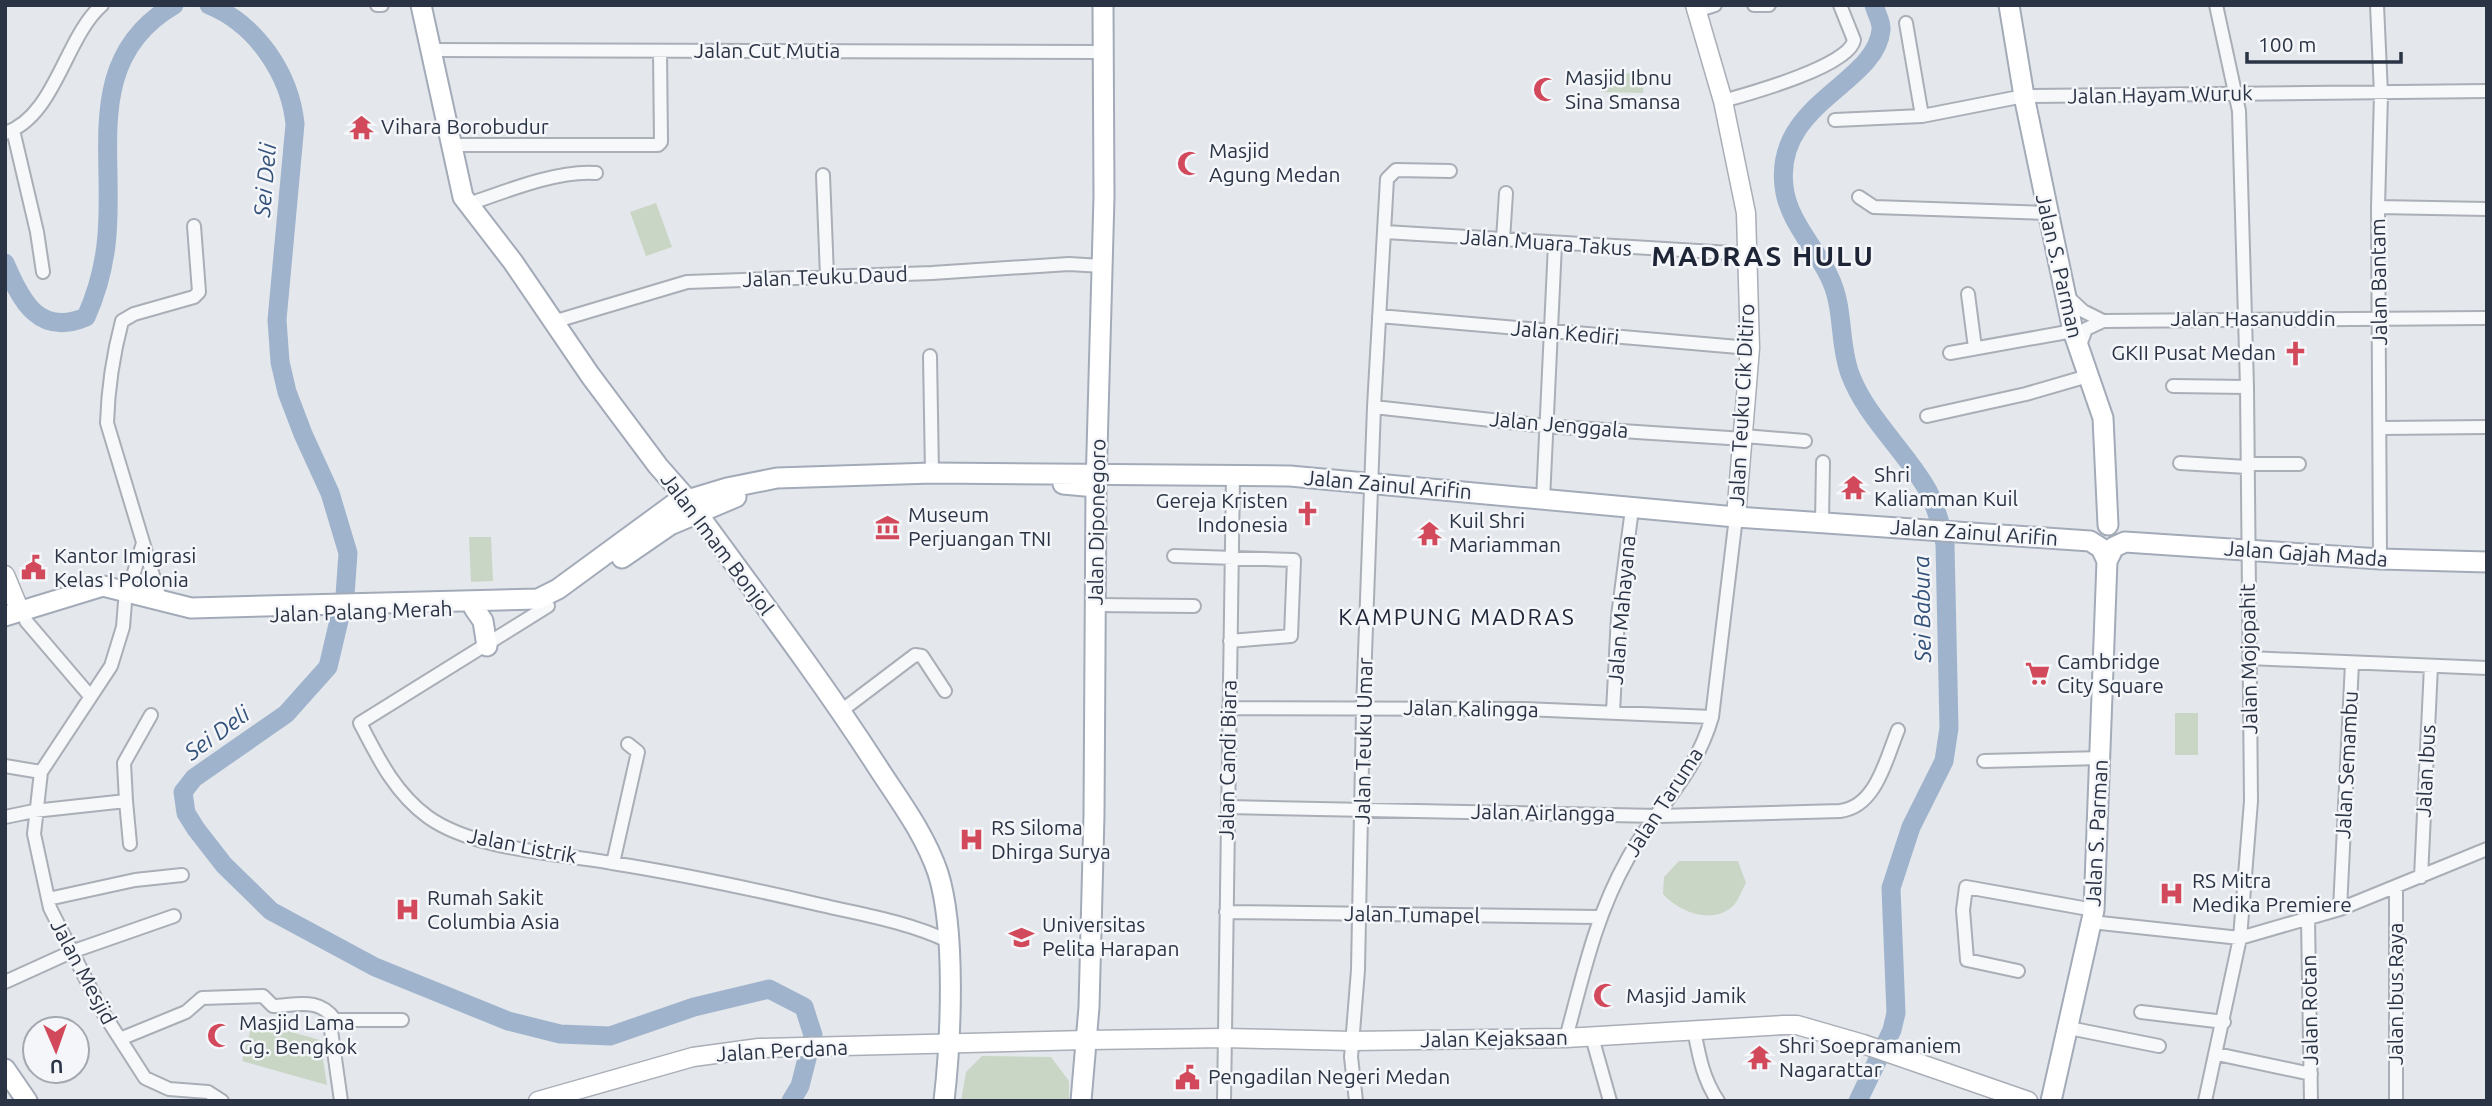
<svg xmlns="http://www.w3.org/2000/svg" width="2492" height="1106" font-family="Ubuntu,sans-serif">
<rect width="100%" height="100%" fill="#e4e7ec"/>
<path fill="#c9d6c5" d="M1602 72 1644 74 1643 93 1601 92Z
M656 203 672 247 646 256 630 212Z
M469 537H491L493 581 471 582Z
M2175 713H2198V755H2175Z
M1679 861H1738L1746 883C1742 890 1738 902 1732 907 1711 925 1678 911 1663 894L1664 877Z
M253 1021 320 1040 327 1085 242 1061Z
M982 1056 1051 1057 1069 1081V1101H961L966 1072Z"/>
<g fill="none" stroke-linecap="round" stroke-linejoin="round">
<path stroke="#9fb4cc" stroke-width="19" d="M209 5C256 24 290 74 295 124L277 320 280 362 287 392 303 434 330 493 348 553 345 595 328 667 286 714 194 778 183 792 186 813 196 829 224 865 271 911 375 967 508 1021 560 1034 610 1036 694 1007 769 989 804 1007 813 1035 800 1086 791 1101
M5 263C21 301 39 337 86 317 96 295 103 270 106 245 117 159 80 60 174 5
M1858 1101 1892 1030 1896 1013 1891 888 1911 827 1944 761 1949 728 1945 544C1941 525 1936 506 1927 489 1904 449 1866 417 1850 374 1838 341 1845 308 1829 276 1815 247 1787 219 1784 186 1774 103 1876 84 1881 30 1882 22 1876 13 1874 5"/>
<defs>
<path id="street" d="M377 5H382
M1754 5H1769
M2377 5 2381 94 2378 207 2380 559
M1696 11 1715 5
M1906 23 1922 116
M431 50 1103 52
M1723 101C1748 94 1850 66 1854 40L1840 5
M1835 120 1922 116 2024 96 2487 91
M13 130 37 232 43 272
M5 133C55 117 65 37 102 5
M453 145H658L661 142 660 51
M823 175 827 276
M1859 197 1874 207 2047 213
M469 204C506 191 558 170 596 173
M2378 207 2487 209
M1385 232 1748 254
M1503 240 1506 193
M1968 294 1975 348
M2067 296 2083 311 2103 321
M1379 316 1750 348
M553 322 687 282 932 273 1069 264 1102 266
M2079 348 2086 329 2103 321 2487 318
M1950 353 2073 331
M930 356 932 473
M2173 386 2247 387
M1374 407 1545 426 1744 439
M1927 416 2026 394 2088 376
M2381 428 2487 427
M1744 436 1805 441
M2180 463 2247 467
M2247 464H2299
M1543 500 1555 244
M1822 523 1823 462
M143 543 125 602 123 627 111 666 41 772 34 834 50 908 102 1011 145 1078 169 1089 208 1092 222 1101
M1174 556 1294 560 1291 636 1230 641
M161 602 107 423C108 389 113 355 122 321L134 314 194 297 199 292 194 226
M1095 605 1194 606
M548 606 360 723C378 758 395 793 428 817 474 850 557 853 612 863 682 874 752 889 821 905 864 915 908 922 948 941
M26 621 90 696
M2249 658 2487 668
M1229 708 1524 709 1712 717
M841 711 915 655 922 656 945 691
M1613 712 1618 616 1632 509
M1984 761 2102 758
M5 766 41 772
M126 801 130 844
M1228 807 1659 816 1840 811C1876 807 1886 759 1898 730
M5 817 34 811 126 801 124 763 151 715
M613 863 638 752 628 744
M2421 877 2431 666
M48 899 135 880 182 875
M2340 909 2352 663
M1226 912 1598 917
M2308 919 2311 1101
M2091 922 2240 938 2340 909 2487 849
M2018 971 1967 960 1963 910 1966 887 2094 910
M5 982 71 952 174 916
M2141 1012 2224 1022
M335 1020 331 1030 341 1101
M335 1020H402
M2069 1028 2159 1046
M1694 1030C1699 1056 1703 1079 1718 1101
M1592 1037 1610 1101
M1566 1038C1583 976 1595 917 1627 860 1655 808 1694 779 1712 717L1736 517
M120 1039 186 1012 202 998 263 996 273 1006C297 1005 320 997 335 1020
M2217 1054 2311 1074
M1224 1101 1233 475
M1356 1101 1351 1057 1358 970 1363 709 1374 407 1387 179 1396 170 1450 171
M2205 1101 2240 938 2251 801 2247 387 2239 111 2216 5
M2396 1101V887"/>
<path id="secondary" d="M1695 5 1723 101 1746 213 1750 348 1736 517
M5 575 20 611
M538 1101 693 1057 759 1048 1087 1040 1224 1038 1352 1041 1566 1038 1784 1025H1797L1863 1044 2028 1101"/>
<path id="primary" d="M421 5 463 197 513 262 590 375 658 466 687 499C750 586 816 672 875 763 898 799 924 832 938 873 956 930 951 1040 944 1101
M2009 5 2024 96 2073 331 2103 418 2108 525
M1063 484 1096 487
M622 558 670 525 736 497
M474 608 483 621 487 646
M5 616 103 586 191 608 538 599 558 589 674 504 727 488 777 478 932 473 1290 476 1736 517 2090 541 2101 548 2107 561
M5 1069 27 1101
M1081 1101 1089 1007 1094 815 1096 487 1104 197 1103 5
M2051 1101 2094 910 2107 561 2114 547 2125 542 2380 559 2487 562"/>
</defs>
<use href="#street" stroke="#a9aeb7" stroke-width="16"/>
<use href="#secondary" stroke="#a9aeb7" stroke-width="21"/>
<use href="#primary" stroke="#a3abb8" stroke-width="23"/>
<use href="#street" stroke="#f7f8fa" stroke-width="12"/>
<use href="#secondary" stroke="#fff" stroke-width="18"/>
<use href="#primary" stroke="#fff" stroke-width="19"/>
</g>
<defs>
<symbol id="mosque-bare" viewBox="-9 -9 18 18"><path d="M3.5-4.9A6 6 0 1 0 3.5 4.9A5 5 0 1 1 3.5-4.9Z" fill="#d1495b" stroke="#f4f6f9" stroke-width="2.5" paint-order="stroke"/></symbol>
<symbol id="temple-bare" viewBox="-9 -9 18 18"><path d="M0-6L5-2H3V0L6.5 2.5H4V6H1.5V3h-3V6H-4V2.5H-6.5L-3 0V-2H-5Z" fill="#d1495b" stroke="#f4f6f9" stroke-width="2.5" paint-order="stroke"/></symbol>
<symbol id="church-bare" viewBox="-9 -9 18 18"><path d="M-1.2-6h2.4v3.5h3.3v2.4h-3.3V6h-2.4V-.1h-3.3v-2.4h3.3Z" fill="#d1495b" stroke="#f4f6f9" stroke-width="2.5" paint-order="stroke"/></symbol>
<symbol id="museum-bare" viewBox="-9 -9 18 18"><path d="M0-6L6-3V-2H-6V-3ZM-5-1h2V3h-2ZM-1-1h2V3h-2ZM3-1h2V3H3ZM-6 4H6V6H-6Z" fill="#d1495b" stroke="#f4f6f9" stroke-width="2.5" paint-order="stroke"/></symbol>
<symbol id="civic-bare" viewBox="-9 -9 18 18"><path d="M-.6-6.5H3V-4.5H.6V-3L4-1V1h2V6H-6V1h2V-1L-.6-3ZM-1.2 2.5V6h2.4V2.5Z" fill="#d1495b" stroke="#f4f6f9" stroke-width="2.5" paint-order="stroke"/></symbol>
<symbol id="supermarket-bare" viewBox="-9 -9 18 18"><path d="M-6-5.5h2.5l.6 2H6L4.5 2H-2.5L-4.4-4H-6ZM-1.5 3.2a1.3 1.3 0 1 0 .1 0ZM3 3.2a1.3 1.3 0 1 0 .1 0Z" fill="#d1495b" stroke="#f4f6f9" stroke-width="2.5" paint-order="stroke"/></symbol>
<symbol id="hospital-bare" viewBox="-9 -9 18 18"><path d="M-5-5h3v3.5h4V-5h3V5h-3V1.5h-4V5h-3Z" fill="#d1495b" stroke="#f4f6f9" stroke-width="2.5" paint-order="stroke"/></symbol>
<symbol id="university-bare" viewBox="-9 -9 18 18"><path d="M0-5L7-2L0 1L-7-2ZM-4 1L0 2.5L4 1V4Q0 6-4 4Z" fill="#d1495b" stroke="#f4f6f9" stroke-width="2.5" paint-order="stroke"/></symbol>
</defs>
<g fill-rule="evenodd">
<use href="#mosque-bare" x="1528" y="72" width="35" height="35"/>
<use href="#temple-bare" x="344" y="110" width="35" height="35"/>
<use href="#mosque-bare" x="1172" y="146" width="35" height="35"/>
<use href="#church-bare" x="2278" y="336" width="35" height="35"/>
<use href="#temple-bare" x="1836" y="470" width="35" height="35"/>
<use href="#church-bare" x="1290" y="496" width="35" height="35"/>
<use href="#museum-bare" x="870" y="510" width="35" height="35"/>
<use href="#temple-bare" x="1412" y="516" width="35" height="35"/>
<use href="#civic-bare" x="16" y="550" width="35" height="35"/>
<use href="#supermarket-bare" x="2020" y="656" width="35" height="35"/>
<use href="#hospital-bare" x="954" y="822" width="35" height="35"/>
<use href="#hospital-bare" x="2154" y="876" width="35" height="35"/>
<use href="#hospital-bare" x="390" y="892" width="35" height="35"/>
<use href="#university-bare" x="1004" y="920" width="35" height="35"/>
<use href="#mosque-bare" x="1588" y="978" width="35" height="35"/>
<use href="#mosque-bare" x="202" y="1018" width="35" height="35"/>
<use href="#temple-bare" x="1742" y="1040" width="35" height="35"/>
<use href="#civic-bare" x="1170" y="1060" width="35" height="35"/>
</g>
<g text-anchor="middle" stroke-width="5" stroke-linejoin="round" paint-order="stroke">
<g font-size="21" fill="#2b3445" stroke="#f4f6f9">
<text x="767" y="58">Jalan Cut Mutia</text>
<text transform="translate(2160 95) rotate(-1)" y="7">Jalan Hayam Wuruk</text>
<text transform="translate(1546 243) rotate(4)" y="7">Jalan Muara Takus</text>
<text transform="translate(2059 266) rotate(77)" y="7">Jalan S. Parman</text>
<text transform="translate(825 277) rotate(-2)" y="7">Jalan Teuku Daud</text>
<text transform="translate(2379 282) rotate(-91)" y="7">Jalan Bantam</text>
<text x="2253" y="326">Jalan Hasanuddin</text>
<text transform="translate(1565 333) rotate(5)" y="7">Jalan Kediri</text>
<text transform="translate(1742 405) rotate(-87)" y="7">Jalan Teuku Cik Ditiro</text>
<text transform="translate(1559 425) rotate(5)" y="7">Jalan Jenggala</text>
<text transform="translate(1388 485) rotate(5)" y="7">Jalan Zainul Arifin</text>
<text transform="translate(1097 522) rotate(-89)" y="7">Jalan Diponegoro</text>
<text transform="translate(1974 533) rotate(4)" y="7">Jalan Zainul Arifin</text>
<text transform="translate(717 544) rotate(53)" y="7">Jalan Imam Bonjol</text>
<text transform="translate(2306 554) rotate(4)" y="7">Jalan Gajah Mada</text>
<text transform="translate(1622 610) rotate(-85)" y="7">Jalan Mahayana</text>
<text transform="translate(361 612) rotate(-2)" y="7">Jalan Palang Merah</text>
<text transform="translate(2249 659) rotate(-91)" y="7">Jalan Mojopahit</text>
<text transform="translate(1471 709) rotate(1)" y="7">Jalan Kalingga</text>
<text transform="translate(1364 741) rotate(-89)" y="7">Jalan Teuku Umar</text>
<text transform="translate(1228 760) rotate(-89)" y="7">Jalan Candi Biara</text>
<text transform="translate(2347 765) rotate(-87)" y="7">Jalan Semambu</text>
<text transform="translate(2426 771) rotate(-87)" y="7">Jalan Ibus</text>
<text transform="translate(1664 802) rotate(-57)" y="7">Jalan Taruma</text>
<text transform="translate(1543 813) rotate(1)" y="7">Jalan Airlangga</text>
<text transform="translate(2097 833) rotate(-87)" y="7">Jalan S. Parman</text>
<text transform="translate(522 846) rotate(11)" y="7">Jalan Listrik</text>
<text transform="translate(1412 915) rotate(1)" y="7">Jalan Tumapel</text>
<text transform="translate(83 972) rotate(62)" y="7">Jalan Mesjid</text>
<text transform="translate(2396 994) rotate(-90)" y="7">Jalan Ibus Raya</text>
<text transform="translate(2310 1010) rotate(-91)" y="7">Jalan Rotan</text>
<text transform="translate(1494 1039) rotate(-1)" y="7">Jalan Kejaksaan</text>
<text transform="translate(782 1051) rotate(-3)" y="7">Jalan Perdana</text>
</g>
<g font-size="21" fill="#2b3445" stroke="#f4f6f9" text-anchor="start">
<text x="1565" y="85">Masjid Ibnu<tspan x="1565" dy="24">Sina Smansa</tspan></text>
<text x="381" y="134">Vihara Borobudur</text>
<text x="1209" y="158">Masjid<tspan x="1209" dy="24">Agung Medan</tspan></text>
<text x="2276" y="360" text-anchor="end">GKII Pusat Medan</text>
<text x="1874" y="482">Shri<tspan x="1874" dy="24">Kaliamman Kuil</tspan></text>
<text x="1288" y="508" text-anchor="end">Gereja Kristen<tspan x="1288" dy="24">Indonesia</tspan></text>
<text x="908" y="522">Museum<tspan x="908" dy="24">Perjuangan TNI</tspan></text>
<text x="1449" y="528">Kuil Shri<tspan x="1449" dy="24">Mariamman</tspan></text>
<text x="54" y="563">Kantor Imigrasi<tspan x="54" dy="24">Kelas I Polonia</tspan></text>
<text x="2057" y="669">Cambridge<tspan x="2057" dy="24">City Square</tspan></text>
<text x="991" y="835">RS Siloma<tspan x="991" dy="24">Dhirga Surya</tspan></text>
<text x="2192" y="888">RS Mitra<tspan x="2192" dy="24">Medika Premiere</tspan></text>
<text x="427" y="905">Rumah Sakit<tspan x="427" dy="24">Columbia Asia</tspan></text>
<text x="1042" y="932">Universitas<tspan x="1042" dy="24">Pelita Harapan</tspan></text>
<text x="1626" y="1003">Masjid Jamik</text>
<text x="239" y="1030">Masjid Lama<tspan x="239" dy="24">Gg. Bengkok</tspan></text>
<text x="1779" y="1053">Shri Soepramaniem<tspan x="1779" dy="24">Nagarattar</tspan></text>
<text x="1208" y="1084">Pengadilan Negeri Medan</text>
</g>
<g font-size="23" font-style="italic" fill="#34527a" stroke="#f4f6f9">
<text transform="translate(265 180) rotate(-85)" y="8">Sei Deli</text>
<text transform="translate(1922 609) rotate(-91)" y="8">Sei Babura</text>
<text transform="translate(217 733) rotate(-36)" y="8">Sei Deli</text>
</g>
<g font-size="23" letter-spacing="2" fill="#1d2536" stroke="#f4f6f9">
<text x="1457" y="625">KAMPUNG MADRAS</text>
</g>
<g font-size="28" font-weight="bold" letter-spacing="2" fill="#1d2536" stroke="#f4f6f9">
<text x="1763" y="266">MADRAS HULU</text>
</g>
</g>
<rect width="2492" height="1106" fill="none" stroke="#2b3445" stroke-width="14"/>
<g transform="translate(56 1050) rotate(178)"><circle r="33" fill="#f4f6f9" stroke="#a4a8b1" stroke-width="2"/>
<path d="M0-5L12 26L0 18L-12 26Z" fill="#d1495b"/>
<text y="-10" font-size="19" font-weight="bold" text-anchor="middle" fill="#2b3445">U</text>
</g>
<path d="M2247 52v10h154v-10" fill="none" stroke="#2b3445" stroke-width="3.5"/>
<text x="2258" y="52" font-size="21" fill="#2b3445" stroke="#f4f6f9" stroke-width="5" paint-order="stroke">100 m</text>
</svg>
